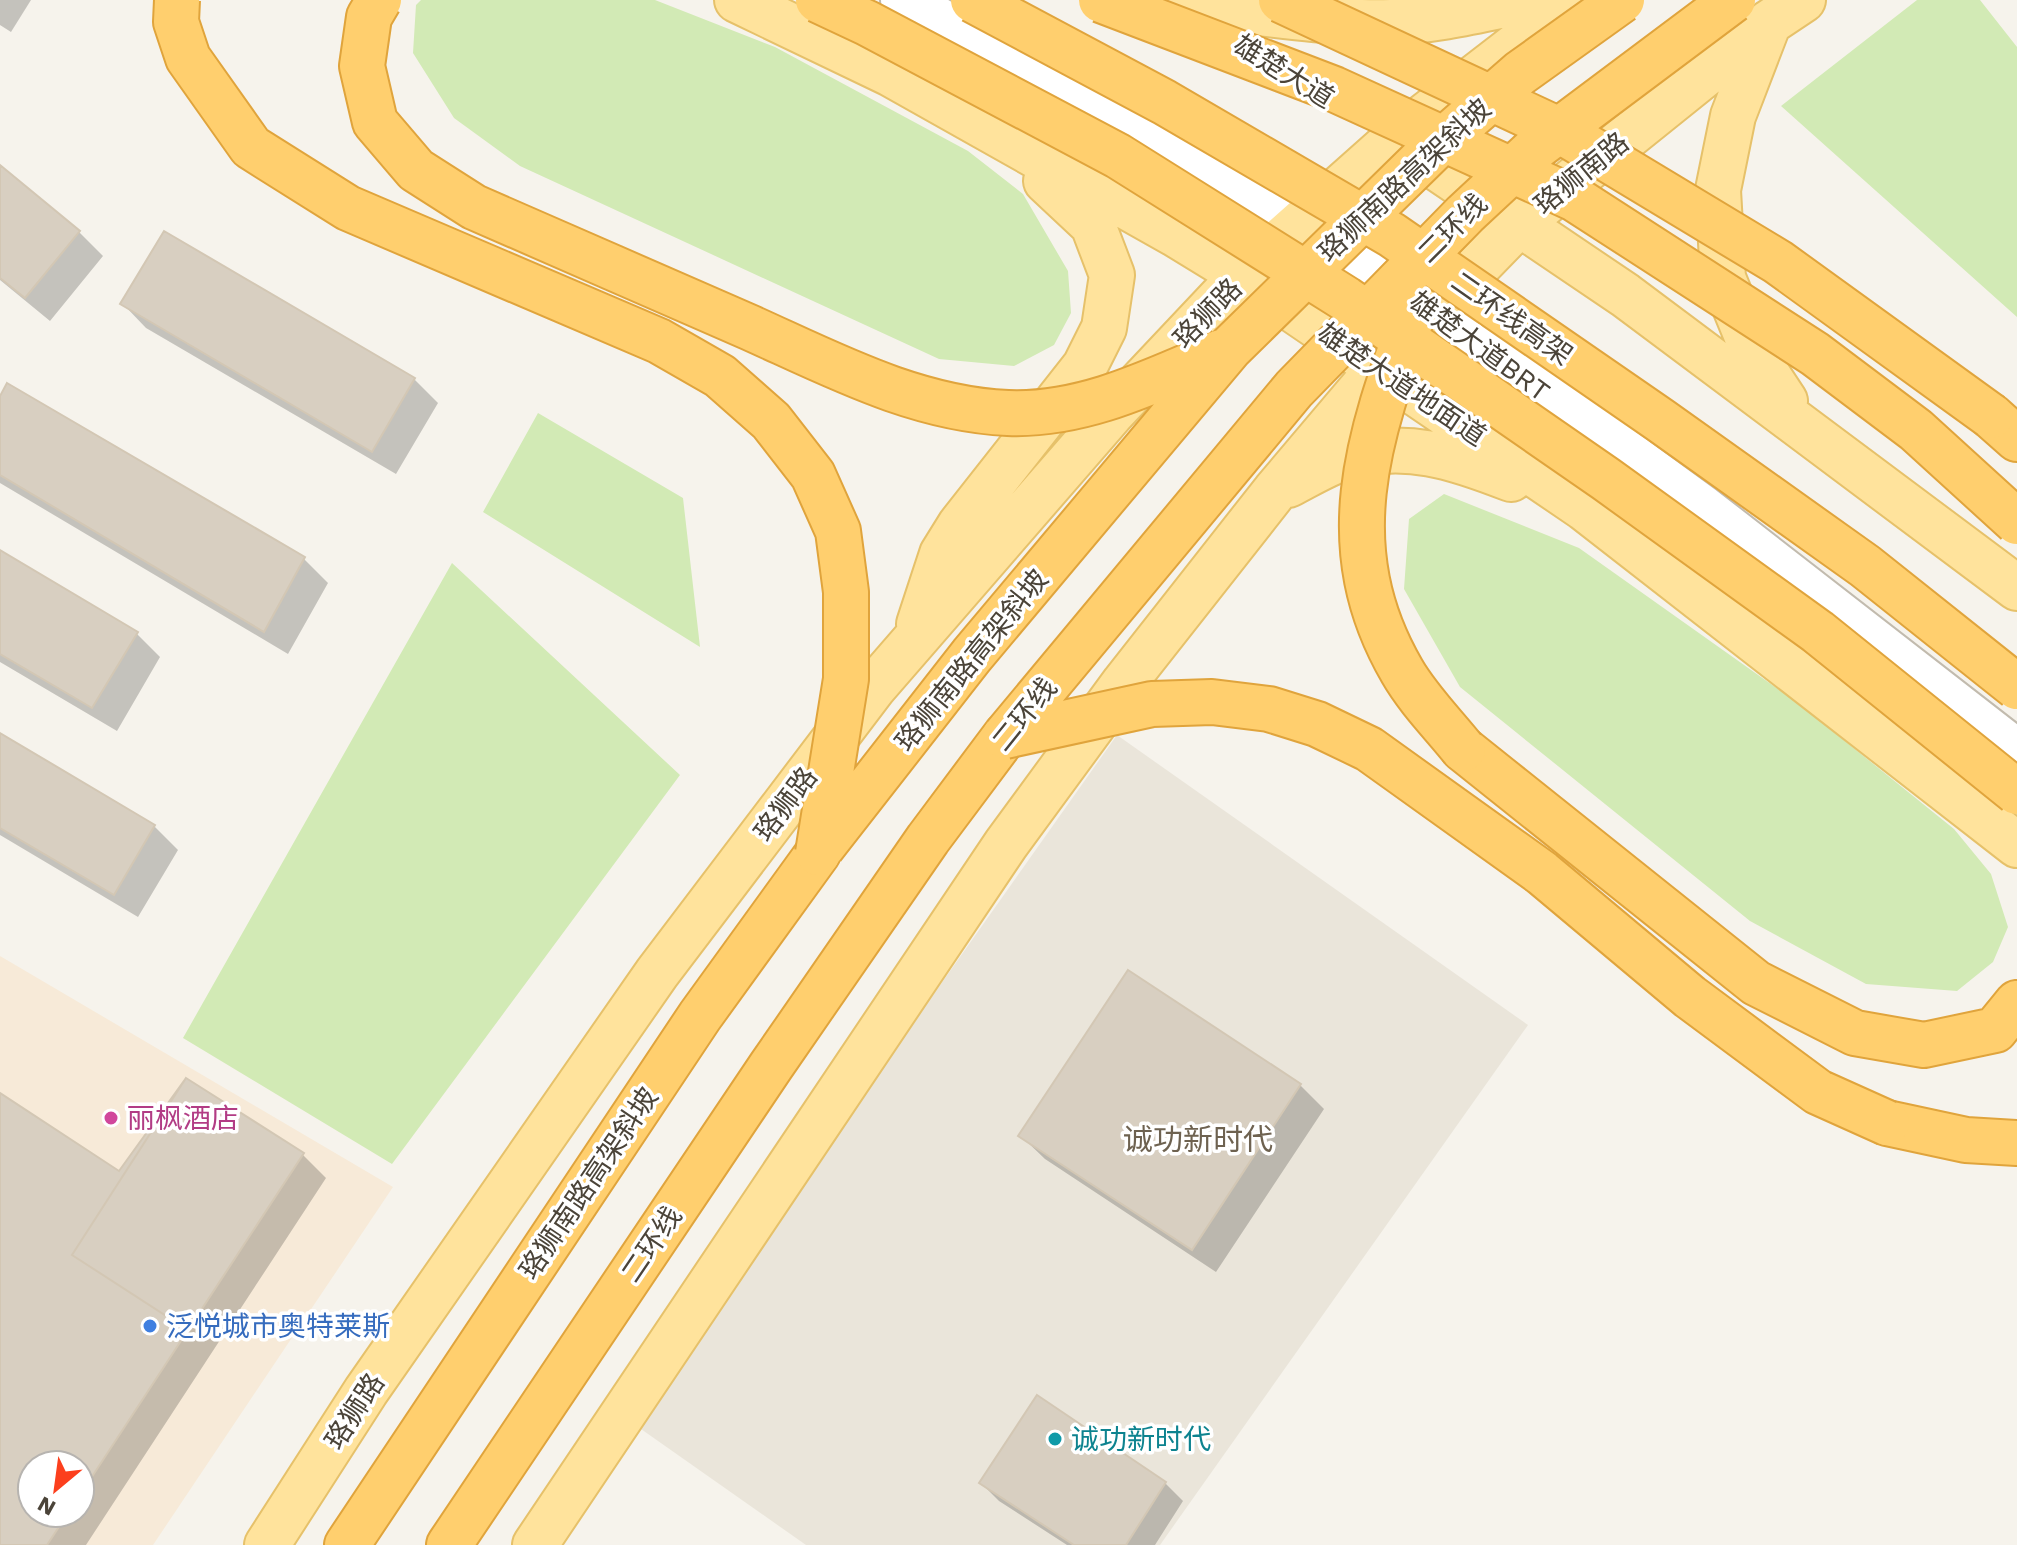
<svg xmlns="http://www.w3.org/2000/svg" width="2017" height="1545" font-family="'Work Sans','Noto Sans SC',sans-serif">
<rect width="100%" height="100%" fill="#f6f3ec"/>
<path fill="#eae5da" d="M1117 735 1528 1025 1160 1545H806L631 1422Z"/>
<path fill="#f7ead8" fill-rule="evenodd" d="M0 956 393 1187 153 1545H0ZM32 1465H80V1513H32Z"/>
<path fill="#d2eab5" d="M421 0H655L775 47 968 151 1023 194 1068 271 1071 313 1054 345 1014 366 939 359 520 166 454 118 413 53 416 5Z
M1917 0H1980L2017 47V317L1781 106Z
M538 413 683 498 700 647 483 512Z
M1444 494 1579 548 1799 704 1954 829 1991 874 2008 927 1993 962 1957 991 1866 984 1750 921 1460 687 1404 589 1409 519Z
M452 563 680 775 392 1164 183 1038Z"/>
<path fill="#0003" fill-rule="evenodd" d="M0 0H31L11 32 0 25Z
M0 167 79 232 103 256 50 321 0 280Z
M123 304 414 379 438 403 396 474 146 328Z
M0 400 304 559 328 583 288 654 0 483Z
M0 553 136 633 160 657 117 731 0 662Z
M0 735 154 826 178 850 138 917 0 835Z
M1300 1085 1324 1109 1216 1272 1045 1159 1021 1136Z
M0 1096 119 1174 302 1154 326 1178 86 1545H0ZM32 1465H80V1513H32Z
M981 1483H1165L1183 1501 1155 1545H1067L999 1501Z"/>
<path fill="#d8cfc1" stroke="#d3c7b4" stroke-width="2" d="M0 165 80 231 25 298 0 278Z
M164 231 415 378 372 452 120 304Z
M7 383 305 557 264 632 0 475V396Z
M0 550 138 632 92 708 0 654Z
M0 733 155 825 114 895 0 828Z
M1128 970 1301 1084 1192 1250 1018 1136Z
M186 1078 304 1153 80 1495V1465H32V1513H68L47 1545H0V1093L119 1171Z
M186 1078 304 1153 188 1330 72 1255Z
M1037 1395 1166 1482 1126 1545H1074L979 1483Z"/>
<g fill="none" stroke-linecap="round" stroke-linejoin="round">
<defs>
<path id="minor" d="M903 0 1301 222 1433 311 1703 508 2017 752"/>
<path id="major" d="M737 0 891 74 1175 234 1242 275 1584 508 2017 845
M1167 0 1226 36
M1183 4C1251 11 1322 24 1391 22 1437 21 1484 9 1530 0
M1768 25 1733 116 1718 190 1723 278 1754 354 1785 401
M1394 139 1625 295 2017 588
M1288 485C1306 476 1325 464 1344 458 1405 440 1455 457 1511 479
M919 624 942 554 960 525 1085 366 1104 328 1112 275 1093 225 1046 181
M267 1545 366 1391 657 973 874 687 1111 414 1242 275 1395 139 1575 0
M535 1545 1006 844 1124 683 1275 491 1379 368 1520 223 1770 22 1803 0"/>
<path id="highway" d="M1991 416 2017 439
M1463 749 1756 983 1855 1033 1924 1045 1995 1030 2017 1003
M1887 1123 1966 1140 2017 1143
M347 1545 700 1016 818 853
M449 1545 771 1066 928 839 1005 736"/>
</defs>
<use href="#minor" stroke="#c2bbae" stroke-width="48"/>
<use href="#major" stroke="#e6c16a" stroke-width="48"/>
<use href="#highway" stroke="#e0a43c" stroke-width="48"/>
<use href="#minor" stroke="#fff" stroke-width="44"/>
<use href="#major" stroke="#ffe39c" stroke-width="44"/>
<use href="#highway" stroke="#ffcf6e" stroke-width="44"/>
<defs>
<path id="highway-bridge" d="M177 0 176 22 188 58 251 147 348 208 659 341 720 376 771 421 813 475 838 531 846 592V679L818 853
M379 0 369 17 362 66 375 122 416 170 474 207C566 247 659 288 751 328 833 365 916 409 1008 413 1083 416 1153 381 1221 352
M818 0 867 23 1118 156 1346 299 1606 479 1818 632 2017 792
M973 0 1164 102 1392 235 1660 420 1865 566 2017 687
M1101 0 1334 89 1575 199 1815 354 1916 430 2017 522
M1281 0 1559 130 1778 262 1991 416
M1414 312C1368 437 1330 547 1402 671 1418 699 1443 724 1463 749
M1005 736 1294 389 1465 214 1538 146 1733 0
M1005 736 1152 704 1212 702 1269 709 1317 724 1369 749 1542 873 1690 997 1818 1092 1887 1123
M822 847 972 655 1230 348 1433 149 1520 73 1622 0"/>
</defs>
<use href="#highway-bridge" stroke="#e0a43c" stroke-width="48" stroke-linecap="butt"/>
<use href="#highway-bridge" stroke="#ffcf6e" stroke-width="44"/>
</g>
<circle fill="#d1479c" stroke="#fff" stroke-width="3" cx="111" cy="1118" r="8"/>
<circle fill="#3f7fe0" stroke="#fff" stroke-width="3" cx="150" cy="1326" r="8"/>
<circle fill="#0f9aa8" stroke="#fff" stroke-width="3" cx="1055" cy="1439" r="8"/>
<g text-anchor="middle" stroke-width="7" stroke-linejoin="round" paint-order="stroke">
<g font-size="28" fill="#4b4439" stroke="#fff">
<text transform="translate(1284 71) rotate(32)" y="10">雄楚大道</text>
<text transform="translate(1581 173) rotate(-39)" y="10">珞狮南路</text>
<text transform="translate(1404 180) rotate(-43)" y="10">珞狮南路高架斜坡</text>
<text transform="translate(1452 228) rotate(-45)" y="10">二环线</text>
<text transform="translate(1207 313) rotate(-46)" y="10">珞狮路</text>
<text transform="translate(1512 318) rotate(35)" y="10">二环线高架</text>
<text transform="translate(1480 346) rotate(36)" y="10">雄楚大道BRT</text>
<text transform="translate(1402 384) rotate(34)" y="10">雄楚大道地面道</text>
<text transform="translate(971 660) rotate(-51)" y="10">珞狮南路高架斜坡</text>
<text transform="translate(1024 714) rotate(-51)" y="10">二环线</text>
<text transform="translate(785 804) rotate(-53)" y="10">珞狮路</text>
<text transform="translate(588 1183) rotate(-56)" y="10">珞狮南路高架斜坡</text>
<text transform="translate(651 1244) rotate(-56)" y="10">二环线</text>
<text transform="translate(354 1411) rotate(-57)" y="10">珞狮路</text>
</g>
<g font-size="28" fill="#b23c85" stroke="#fff" text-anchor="start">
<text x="127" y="1128">丽枫酒店</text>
</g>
<g font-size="28" fill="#366cbe" stroke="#fff" text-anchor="start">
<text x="166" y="1336">泛悦城市奥特莱斯</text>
</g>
<g font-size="28" fill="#0d838f" stroke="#fff" text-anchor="start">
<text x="1071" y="1449">诚功新时代</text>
</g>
<g font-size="30" fill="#6e6250" stroke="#fff">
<text x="1198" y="1150">诚功新时代</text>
</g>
</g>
<g transform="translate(56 1489) rotate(209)"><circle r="38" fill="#ffffff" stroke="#b7b4b0" stroke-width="2"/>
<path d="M0-6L14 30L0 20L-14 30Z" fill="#fc3f1d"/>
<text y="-12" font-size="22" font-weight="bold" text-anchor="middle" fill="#4b4439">N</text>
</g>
</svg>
